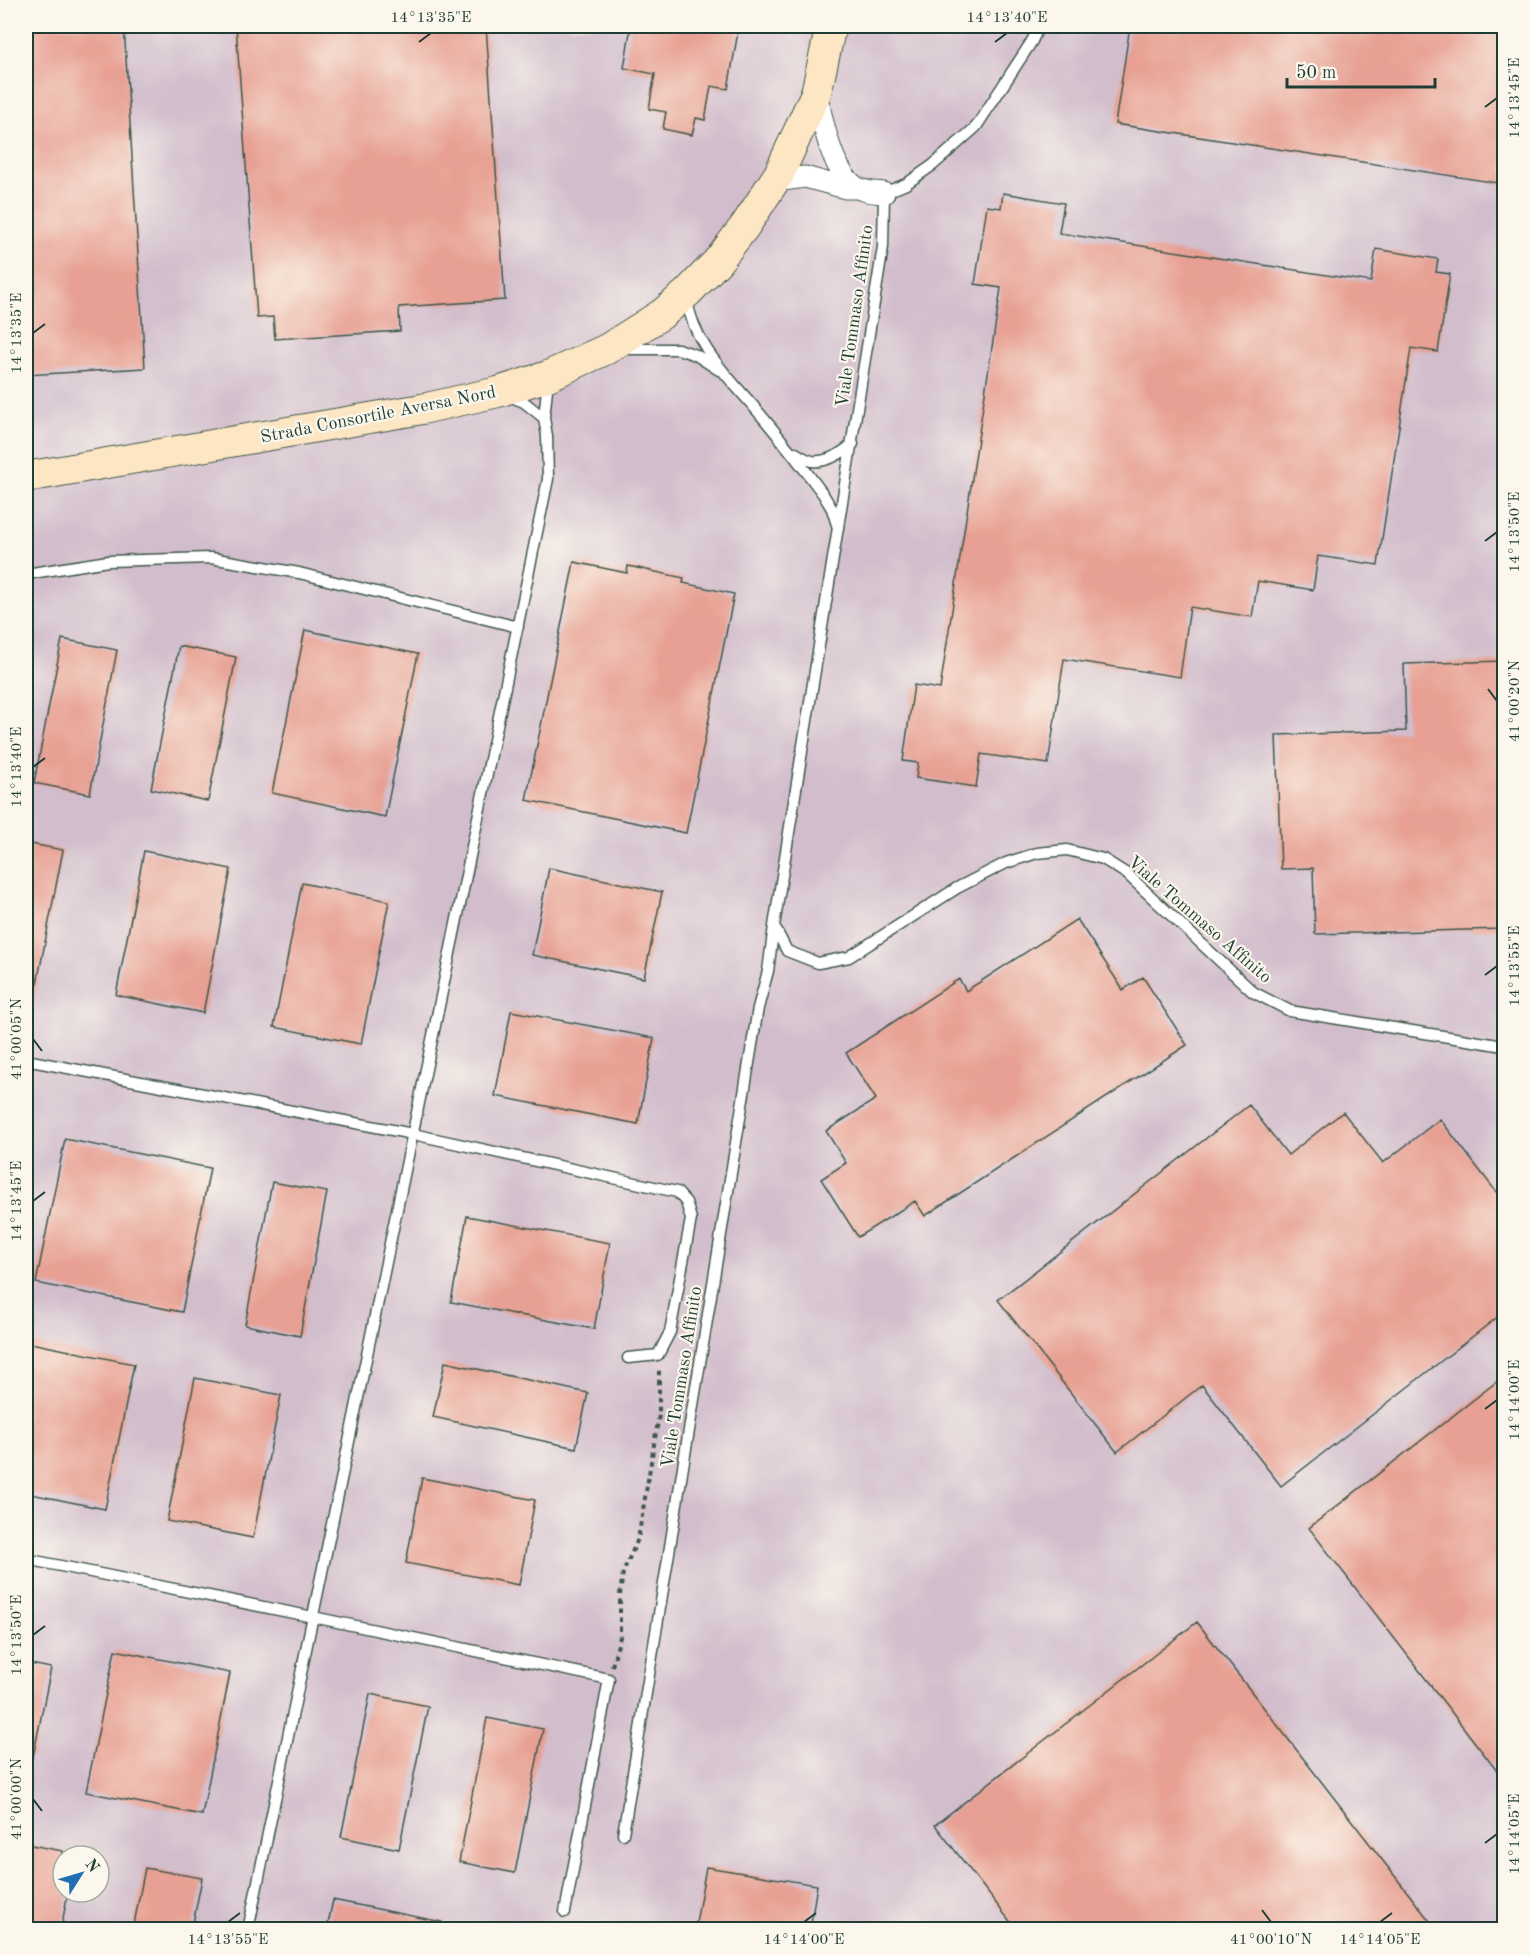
<svg xmlns="http://www.w3.org/2000/svg" width="1530" height="1955" font-family="'Old Standard TT',serif">
<rect width="100%" height="100%" fill="#fbf7ec"/>
<filter id="ink" filterUnits="userSpaceOnUse"><feTurbulence type="fractalNoise" baseFrequency=".0167" numOctaves="2"/><feDisplacementMap in="SourceGraphic" scale="12" xChannelSelector="R" yChannelSelector="G"/><feConvolveMatrix kernelMatrix="1 2 1 2 8 2 1 2 1" color-interpolation-filters="sRGB"/></filter>
<filter id="wash" filterUnits="userSpaceOnUse"><feTurbulence type="fractalNoise" baseFrequency=".008" numOctaves="4" result="noise"/><feDisplacementMap in="SourceGraphic" scale="24" xChannelSelector="R" yChannelSelector="G"/><feGaussianBlur stdDeviation="1.35" result="paint"/><feColorMatrix in="noise" values="0 0 0 0 0 0 0 0 0 0 0 0 0 0 0 0 0 1.4 0 .05"/><feComposite in="paint" operator="in"/></filter>
<g filter="url(#wash)">
<rect width="100%" height="100%" fill="#f1e4c7"/>
<path fill="#d1bdcc" fill-rule="evenodd" d="M26 26H1504V1929L26 1930ZM63 1856H99V1892H63Z"/>
<g id="blocks">
<path fill="#e7a093" d="M26 26H124L145 368 26 375Z
M236 26H486L505 300 399 307 400 331 275 339 273 317 257 318Z
M631 26H739L728 89 711 86 705 120 696 118 692 135 663 129 666 112 649 109 655 74 624 68Z
M1130 26H1504V184L1115 124Z
M1003 193 1064 203 1059 233 1371 282 1376 249 1438 259 1436 272 1450 274 1438 352 1411 348 1378 565 1318 556 1313 590 1258 581 1252 617 1190 607 1180 677 1064 659 1048 764 981 754 976 787 916 778 918 763 903 761 914 685 940 689 1001 288 975 284 987 206 1001 208Z
M574 562 627 573 628 566 684 578 683 583 734 594 686 833 526 800Z
M305 630 418 654 385 817 272 793Z
M62 639 117 650 90 794 34 783Z
M179 646 236 657 208 801 151 789Z
M1504 661V929L1315 934 1313 868 1281 869 1276 735 1406 731 1404 664Z
M26 843 63 850 33 1004 26 1003Z
M144 851 231 869 203 1013 116 995Z
M549 868 662 892 644 978 532 955Z
M302 883 389 901 361 1044 274 1027Z
M1077 919 1123 990 1143 977 1187 1045 925 1216 915 1201 858 1237 821 1179 846 1163 826 1131 876 1099 846 1053 959 979 966 991Z
M511 1011 654 1038 638 1124 495 1096Z
M1249 1105 1288 1155 1343 1112 1383 1163 1440 1119 1504 1202V1312L1281 1486 1202 1385 1117 1452 998 1300Z
M65 1139 210 1168 182 1312 36 1283Z
M272 1182 327 1192 300 1336 245 1325Z
M467 1216 610 1243 594 1329 451 1302Z
M26 1342 134 1364 105 1509 26 1493Z
M445 1362 588 1393 576 1448 433 1417Z
M1504 1376V1780L1309 1528Z
M195 1378 281 1395 253 1538 167 1521Z
M422 1478 535 1500 519 1585 406 1563Z
M1197 1622 1436 1929H1016L935 1825Z
M115 1650 230 1673 202 1815 86 1792Z
M26 1663 51 1668 33 1757H26Z
M370 1694 428 1706 399 1849 341 1837Z
M487 1718 543 1729 515 1873 459 1862Z
M26 1844 63 1851V1892H68L61 1929H26Z
M706 1867 817 1885 810 1929H695Z
M145 1868 202 1878 192 1929H133Z
M333 1900 442 1922 441 1929H327Z"/>
</g>
</g>
<g filter="url(#ink)">
<use href="#blocks" fill-opacity="0" stroke="#3e564a" stroke-width="1.5"/>
<g fill="none" stroke-linecap="round" stroke-linejoin="round">
<defs>
<path id="lane" d="M1039 26 1032 41 976 127 933 165 906 184 884 193 883 247 774 926 787 951 818 963 849 957 957 888 1006 863 1037 853 1067 850 1103 859 1127 874 1253 992 1290 1011 1504 1046
M687 299C693 346 731 379 760 414 782 440 803 467 823 494L832 509 838 528
M623 349H678L696 355 719 370
M509 396 524 402 544 418
M794 452C799 455 806 460 812 461 827 463 842 453 853 444
M26 574 108 561 211 558 299 573 518 627
M26 1060 413 1134 677 1192 686 1202 691 1219 670 1332 658 1355 628 1358
M26 1559 313 1617 609 1679 565 1912
M623 1834 758 1008 768 971 774 926
M248 1930 548 479 547 436 544 418 548 380"/>
<path id="street" d="M816 93C823 121 831 171 856 187 864 192 874 192 884 193
M775 181 805 177 845 188H857"/>
<path id="secondary" d="M26 477 422 409 498 392 548 376 607 349 662 314 687 293 718 261 745 226 779 174 816 93 831 26"/>
</defs>
<use href="#lane" stroke="#3e564a" stroke-width="13"/>
<use href="#street" stroke="#3e564a" stroke-width="23"/>
<use href="#secondary" stroke="#3e564a" stroke-width="32"/>
<path stroke="#3e564a" stroke-width="4" stroke-dasharray="4.5 4.5" stroke-linecap="butt" d="M612 1666 620 1637V1595L623 1572 638 1539 659 1415V1368"/>
<use href="#lane" stroke="#fff" stroke-width="10"/>
<use href="#street" stroke="#fff" stroke-width="21"/>
<use href="#secondary" stroke="#fce6c4" stroke-width="30"/>
</g>
</g>
<path fill="none" stroke="#1f3d34" stroke-width="2" d="M419 42 431 33M995 42 1007 33M1485 107 1497 98M33 333 45 324M1485 541 1497 532M1488 689 1497 701M33 767 45 758M1485 975 1497 966M33 1039 42 1051M33 1201 45 1192M1485 1409 1497 1400M33 1635 45 1626M33 1799 42 1811M1485 1843 1497 1834M1262 1910 1271 1922M228 1922 240 1913M804 1922 816 1913M1380 1922 1392 1913"/>
<g text-anchor="middle" stroke-width="4.5" stroke-linejoin="round" paint-order="stroke">
<g font-size="18" fill="#1f3d34" stroke="#fbf7ec">
<text transform="translate(854 316) rotate(-82)" y="6">Viale Tommaso Affinito</text>
<text transform="translate(378 414) rotate(-11)" y="6">Strada Consortile Aversa Nord</text>
<text transform="translate(1200 919) rotate(41)" y="6">Viale Tommaso Affinito</text>
<text transform="translate(681 1377) rotate(-81)" y="6">Viale Tommaso Affinito</text>
</g>
</g>
<rect width="1530" height="1955" fill="none" stroke="#fbf7ec" stroke-width="66"/>
<g transform="translate(81 1874) rotate(53)"><circle r="28" fill="#fbf7ec" stroke="#a3ada2" stroke-width="1.5"/>
<path d="M0-4.5L10 22L0 15L-10 22Z" fill="#1f6fb2"/>
<text y="-9" font-size="16" font-weight="bold" text-anchor="middle" fill="#1f3d34">N</text>
</g>
<path d="M1287 78v9h148v-9" fill="none" stroke="#1f3d34" stroke-width="3"/>
<text x="1296" y="78" font-size="18" fill="#1f3d34" stroke="#fbf7ec" stroke-width="4.5" paint-order="stroke">50 m</text>
<rect x="33" y="33" width="1464" height="1889" fill="none" stroke="#1f3d34" stroke-width="2"/>
<g font-size="15" text-anchor="middle" fill="#1f3d34">
<text x="431" y="22">14°13'35"E</text>
<text x="1007" y="22">14°13'40"E</text>
<text transform="translate(1514 98) rotate(-90)" y="5">14°13'45"E</text>
<text transform="translate(16 333) rotate(-90)" y="5">14°13'35"E</text>
<text transform="translate(1514 532) rotate(-90)" y="5">14°13'50"E</text>
<text transform="translate(1514 701) rotate(-90)" y="5">41°00'20"N</text>
<text transform="translate(16 767) rotate(-90)" y="5">14°13'40"E</text>
<text transform="translate(1514 966) rotate(-90)" y="5">14°13'55"E</text>
<text transform="translate(16 1039) rotate(-90)" y="5">41°00'05"N</text>
<text transform="translate(16 1201) rotate(-90)" y="5">14°13'45"E</text>
<text transform="translate(1514 1400) rotate(-90)" y="5">14°14'00"E</text>
<text transform="translate(16 1635) rotate(-90)" y="5">14°13'50"E</text>
<text transform="translate(16 1799) rotate(-90)" y="5">41°00'00"N</text>
<text transform="translate(1514 1834) rotate(-90)" y="5">14°14'05"E</text>
<text x="228" y="1944">14°13'55"E</text>
<text x="804" y="1944">14°14'00"E</text>
<text x="1271" y="1944">41°00'10"N</text>
<text x="1380" y="1944">14°14'05"E</text>
</g>
</svg>
